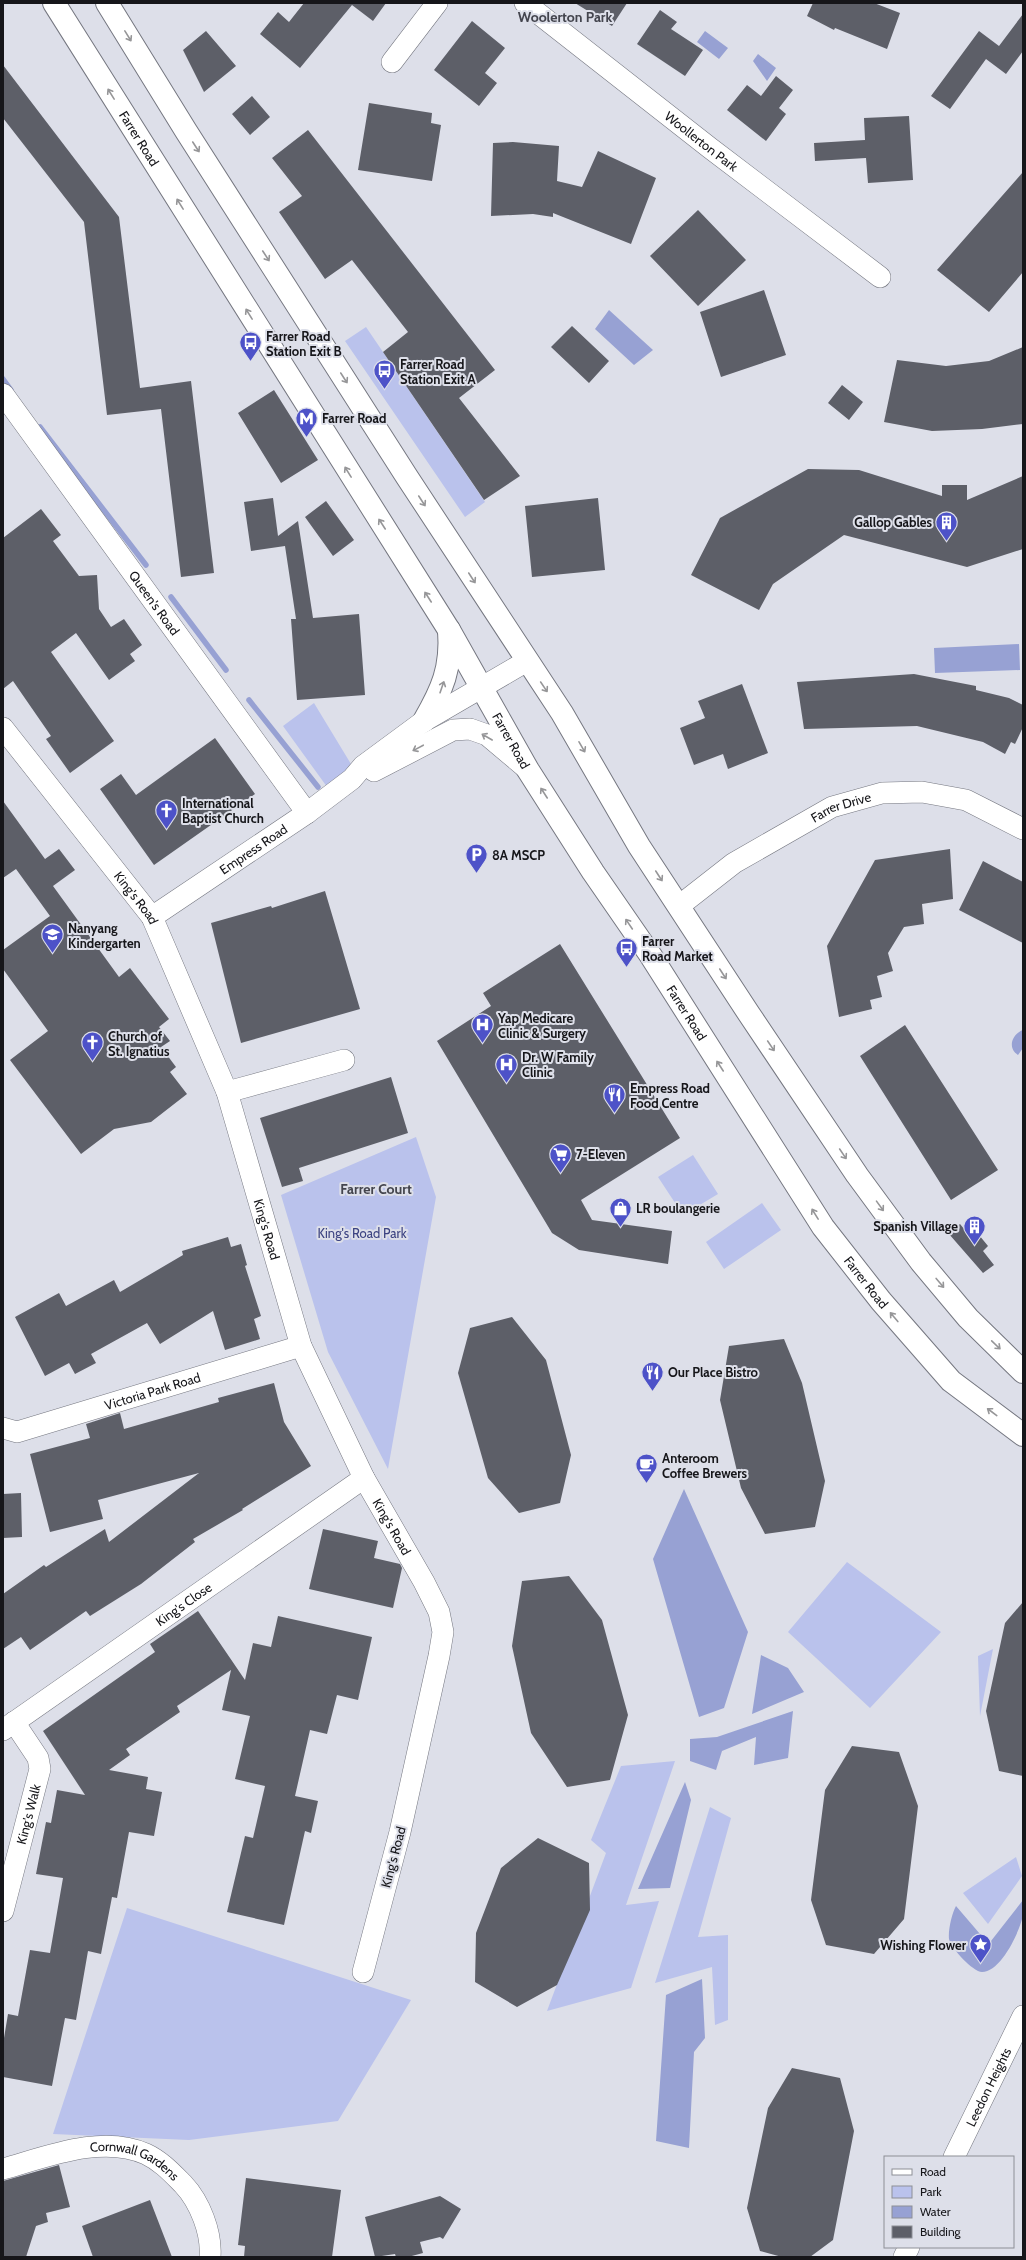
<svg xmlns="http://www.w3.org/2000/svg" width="1026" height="2260" font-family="Cabin,sans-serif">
<rect width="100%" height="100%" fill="#dddfe9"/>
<path fill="#bac2ec" d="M366 327 485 502 465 517 345 341Z
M314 703 354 769 330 791 283 726Z
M416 1137 436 1197 388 1469 328 1352 281 1195Z
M693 1155 718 1194 683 1215 658 1177Z
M762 1203 781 1230 724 1269 706 1242Z
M847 1562 941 1632 870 1708 788 1632Z
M993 1649 980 1716 978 1656Z
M675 1761 626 1905 659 1901 631 1988 547 2011 606 1853 591 1840 621 1766Z
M710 1807 731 1818 698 1937 728 1935V2020L715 2025 712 1967 655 1983Z
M1016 1857 1022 1876 988 1924 963 1893Z
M127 1908 411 2000 338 2121 189 2140 53 2134Z"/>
<path fill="#97a1d3" d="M705 31 728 48 719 59 697 42Z
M758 54 776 68 767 81 753 61Z
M609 310 653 350 634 365 595 329Z
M1019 644 1020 670 935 673 934 648Z
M1023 1030V1048L1018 1055C1007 1048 1012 1034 1023 1030Z
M684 1489 748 1632 724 1708 699 1717 653 1559Z
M761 1655 788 1668 804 1692 752 1714Z
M793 1711 788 1758 754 1765 756 1737 722 1751 716 1770 690 1761V1739L717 1737Z
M685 1782 691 1800 670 1888 638 1889Z
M1023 1900C1023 1905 1024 1911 1023 1915 1020 1931 1001 1972 982 1972 973 1972 951 1948 949 1939 948 1930 952 1913 956 1906L986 1941H991Z
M702 1979 705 2038 694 2052 689 2148 656 2141 666 1995Z"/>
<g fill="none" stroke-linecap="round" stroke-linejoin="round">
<path stroke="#97a1d3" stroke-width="5.5" d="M3 379 11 390
M40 427 146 565
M171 597 226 670
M249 700 318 787"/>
</g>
<path fill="#5d5f68" d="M304 3H386L373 21 352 5 300 68 260 34 278 12 289 22Z
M575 3H627L612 26Z
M813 3H874L900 13 887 49 835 28 834 30 807 16Z
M660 10 677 22 671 29 703 50 685 76 637 44Z
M1023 14V51L1006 74 986 59 950 109 931 96 979 31 999 46Z
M472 21 505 48 485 73 497 83 479 106 434 70Z
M206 31 236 66 204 92 183 50Z
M3 65 119 217 140 388 191 381 214 573 181 577 161 409 107 415 84 222 3 118Z
M776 76 793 90 779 108 786 114 766 141 727 110 747 85 761 96Z
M252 96 270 117 250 135 232 114Z
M369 103 432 113 431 123 441 125 432 181 358 170Z
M909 116 913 180 868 183 866 158 815 161 814 143 865 140 864 118Z
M308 130 495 370 459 398 520 476 484 500 383 352 408 332 352 260 325 279 279 212 302 196 272 158Z
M513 142 559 146 557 181 582 187 598 151 656 178 631 244 553 213V217L533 214 491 216 493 143Z
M1023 172V272L989 312 937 270Z
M698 210 746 260 698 306 650 256Z
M764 290 786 355 721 377 700 312Z
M572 326 609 361 589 383 551 347Z
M1023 347V424L982 429 932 431 884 422 897 360 946 366 989 361Z
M842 385 863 402 849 420 828 403Z
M274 390 318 460 281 483 238 413Z
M808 469 859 470 942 496V485H967V500L1023 476V549L967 567 844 535 773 584 759 610 691 575 720 518Z
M273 498 278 536 298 521 313 618 359 614 365 695 297 700 291 619H296L285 546 251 551 244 502Z
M598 498 605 570 532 577 525 506Z
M326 501 354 540 333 556 305 517Z
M41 509 61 535 53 541 79 576 97 575 99 609 111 627 124 619 142 645 130 654 135 661 109 680 76 633 51 652 114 741 70 773 46 739 51 736 13 681 3 689V538Z
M914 674 976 686V690L1009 698 1023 705V727L1015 744 1011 742 1005 754 983 742 917 726 804 729 797 682Z
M742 684 768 753 728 769 723 754 694 765 680 728 705 718 698 701Z
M215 738 255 794 154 865 100 789 121 774 136 795Z
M3 801 45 859 59 849 75 870 53 886 119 977 130 968 169 1019 159 1027 170 1041 161 1047 176 1067 170 1072 187 1094 151 1122 114 1129 81 1154 10 1060 48 1031 3 969V950L50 916 16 869 3 878Z
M950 849 953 899 922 904 924 924 904 927 888 953 893 971 877 976 882 997 870 1000 872 1009 839 1017 827 946 875 860Z
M983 861 1023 882V943L959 910Z
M325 891 360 1009 241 1043 211 923 271 906 272 908Z
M560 944 680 1138 581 1200 592 1220 672 1231 668 1264 579 1250 552 1233 437 1041 491 1006 483 993Z
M905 1025 998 1170 951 1200 860 1056Z
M391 1077 408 1133 299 1168 303 1181 282 1187 260 1118Z
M960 1224 973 1240 979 1235 988 1246 983 1251 994 1265 983 1273 949 1234Z
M228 1237 231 1247 241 1244 247 1265 245 1266 261 1316 254 1319 260 1339 225 1350 213 1311 160 1344 147 1323 91 1354 96 1363 75 1374 69 1363 45 1376 15 1317 59 1293 66 1306 114 1280 120 1292 183 1255 182 1251Z
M512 1317 546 1360 571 1455 560 1503 519 1513 488 1478 458 1373 470 1328Z
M784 1339 802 1383 825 1481 815 1527 765 1534 741 1488 720 1400 729 1346Z
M274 1383 284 1422 311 1466 242 1509 243 1510 193 1539 195 1542 141 1584 90 1616 86 1611 30 1650 21 1637 3 1649V1594L44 1565 46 1567 105 1529 109 1542 199 1473 98 1500 103 1519 50 1532 30 1454 90 1438 86 1424 120 1413 124 1429 219 1402 218 1398Z
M21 1493 22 1537 3 1538V1494Z
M323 1529 378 1541 374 1558 400 1564 402 1568 393 1608 309 1589Z
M569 1576 602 1620 628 1715 610 1780 567 1787 531 1733 512 1646 522 1581Z
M1023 1602V1776L999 1771 986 1711 1005 1623Z
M198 1611 245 1680 253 1643 271 1647 278 1616 372 1637 358 1700 337 1695 327 1734 310 1730 295 1796 318 1801 311 1833 305 1831 284 1925 227 1912 245 1836 253 1838 265 1786 235 1779 250 1716 222 1710 231 1670 177 1706 180 1712 126 1749 130 1755 109 1770 148 1777 146 1789 162 1792 154 1836 129 1832 117 1898 112 1897 101 1954 88 1951 76 2020 65 2018 52 2086 3 2077V2044L8 2014 18 2016 30 1950 50 1953 63 1878 36 1874 46 1822 51 1823 57 1790 85 1795 43 1731 155 1652 150 1644Z
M852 1746 899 1752 918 1806 904 1919 874 1954 826 1945 811 1900 825 1790Z
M538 1838 589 1863 590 1910 557 1985 517 2007 475 1982 476 1933 501 1868Z
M792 2068 840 2078 854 2131 833 2240 810 2257H782L760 2251 747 2208 768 2108Z
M59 2165 70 2207 46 2213 48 2222 36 2226 26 2257H3V2181Z
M246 2178 341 2190 332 2257H244L245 2246 238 2245Z
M440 2196 461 2209 443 2239 440 2237 420 2242 423 2253 408 2257H396L395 2254 375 2257 365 2217Z
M150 2200 172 2257H93L82 2226Z"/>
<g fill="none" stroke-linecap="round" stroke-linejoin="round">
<defs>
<g id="minor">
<path id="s1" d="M525 3 710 148 880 277"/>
<path d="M392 62 437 3"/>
<path id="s2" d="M3 394 307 813"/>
<path id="s3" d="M3 728 152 917 227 1092 301 1346 364 1478 424 1582 439 1612 443 1632 439 1656 400 1832 363 1972"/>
<path d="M374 771 453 730 470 729 487 735 525 767"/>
<path id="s4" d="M679 906 734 863 832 807 882 793 922 792 966 800 1023 829"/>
<path id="s5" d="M152 917 307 813 352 779 363 766 424 721 527 661"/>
<path d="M227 1092 344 1060"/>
<path id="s6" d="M3 1428 17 1432 301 1346"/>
<path id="s7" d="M3 1730 364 1478"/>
<path id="s8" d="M3 1911 40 1769 38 1758 14 1722"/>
<path id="s9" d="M954 2157 1023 2016"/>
<path id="s10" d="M3 2169C46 2157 102 2134 146 2154 161 2161 172 2173 183 2184 200 2202 212 2233 210 2257"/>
<path d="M904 2257 909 2247"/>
</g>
<g id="trunk">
<path id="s11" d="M54 3 449 630 528 770 593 872 651 956 823 1227 881 1301 951 1381 1023 1435"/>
<path d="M107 3 186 131 407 477 562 713 639 846 749 1014 857 1175 921 1262 968 1318 1023 1372"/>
<path d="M424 721C442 690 452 668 449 630"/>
</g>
</defs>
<use href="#minor" stroke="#757780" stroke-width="22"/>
<use href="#trunk" stroke="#757780" stroke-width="24"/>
<use href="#minor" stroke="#fff" stroke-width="21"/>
<use href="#trunk" stroke="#fff" stroke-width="22"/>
</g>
<defs><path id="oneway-shaft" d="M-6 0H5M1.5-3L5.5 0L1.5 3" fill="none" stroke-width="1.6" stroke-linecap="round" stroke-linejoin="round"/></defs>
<g stroke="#969698">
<use href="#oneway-shaft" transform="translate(128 36) rotate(58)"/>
<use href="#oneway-shaft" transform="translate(111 94) rotate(-122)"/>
<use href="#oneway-shaft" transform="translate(196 147) rotate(57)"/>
<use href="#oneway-shaft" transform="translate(180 204) rotate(-122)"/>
<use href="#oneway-shaft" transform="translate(266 256) rotate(57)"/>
<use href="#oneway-shaft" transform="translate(249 314) rotate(-122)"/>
<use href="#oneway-shaft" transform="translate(344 378) rotate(57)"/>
<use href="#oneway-shaft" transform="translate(348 472) rotate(-122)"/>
<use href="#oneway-shaft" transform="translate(422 501) rotate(57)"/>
<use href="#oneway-shaft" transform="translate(382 524) rotate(-123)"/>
<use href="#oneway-shaft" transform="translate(472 578) rotate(57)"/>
<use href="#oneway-shaft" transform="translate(428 597) rotate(-123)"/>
<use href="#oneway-shaft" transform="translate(442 687) rotate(-71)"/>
<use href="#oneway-shaft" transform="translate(544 687) rotate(56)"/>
<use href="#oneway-shaft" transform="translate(487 737) rotate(-150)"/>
<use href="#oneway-shaft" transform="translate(582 747) rotate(60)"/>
<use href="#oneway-shaft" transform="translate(418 748) rotate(152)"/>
<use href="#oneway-shaft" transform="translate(544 793) rotate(-123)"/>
<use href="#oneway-shaft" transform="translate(659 876) rotate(57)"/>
<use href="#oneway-shaft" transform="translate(629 924) rotate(-124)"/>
<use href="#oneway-shaft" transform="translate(723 974) rotate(57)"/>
<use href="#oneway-shaft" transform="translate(771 1046) rotate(56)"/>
<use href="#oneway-shaft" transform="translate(720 1066) rotate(-123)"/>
<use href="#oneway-shaft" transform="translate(843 1154) rotate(56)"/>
<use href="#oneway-shaft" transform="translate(880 1206) rotate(54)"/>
<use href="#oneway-shaft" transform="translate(815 1214) rotate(-122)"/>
<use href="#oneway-shaft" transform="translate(940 1283) rotate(50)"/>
<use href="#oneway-shaft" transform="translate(894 1317) rotate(-130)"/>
<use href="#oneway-shaft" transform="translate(996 1345) rotate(44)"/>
<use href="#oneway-shaft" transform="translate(992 1412) rotate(-143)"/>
</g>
<defs>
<symbol id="bus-pin" viewBox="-11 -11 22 30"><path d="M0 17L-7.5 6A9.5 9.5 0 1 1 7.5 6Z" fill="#4d52c8" stroke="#dddfe9"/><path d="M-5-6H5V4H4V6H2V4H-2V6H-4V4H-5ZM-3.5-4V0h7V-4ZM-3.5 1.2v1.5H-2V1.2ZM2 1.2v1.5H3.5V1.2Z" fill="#fff"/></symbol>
<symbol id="metro-pin" viewBox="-11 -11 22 30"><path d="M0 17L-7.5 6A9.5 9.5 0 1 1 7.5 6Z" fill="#4d52c8" stroke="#dddfe9"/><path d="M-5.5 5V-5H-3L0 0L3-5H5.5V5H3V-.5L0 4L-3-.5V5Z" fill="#fff"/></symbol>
<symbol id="building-pin" viewBox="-11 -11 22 30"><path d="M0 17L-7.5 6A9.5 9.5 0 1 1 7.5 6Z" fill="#4d52c8" stroke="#dddfe9"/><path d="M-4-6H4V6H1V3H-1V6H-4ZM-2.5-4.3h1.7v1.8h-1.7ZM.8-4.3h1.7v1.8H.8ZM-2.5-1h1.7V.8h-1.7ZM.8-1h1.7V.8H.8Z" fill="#fff"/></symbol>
<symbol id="church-pin" viewBox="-11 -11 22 30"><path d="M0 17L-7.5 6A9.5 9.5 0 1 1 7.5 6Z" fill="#4d52c8" stroke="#dddfe9"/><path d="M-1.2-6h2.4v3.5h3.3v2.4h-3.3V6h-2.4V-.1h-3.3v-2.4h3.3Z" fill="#fff"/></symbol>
<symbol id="parking-pin" viewBox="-11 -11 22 30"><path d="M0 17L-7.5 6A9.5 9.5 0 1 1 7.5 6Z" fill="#4d52c8" stroke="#dddfe9"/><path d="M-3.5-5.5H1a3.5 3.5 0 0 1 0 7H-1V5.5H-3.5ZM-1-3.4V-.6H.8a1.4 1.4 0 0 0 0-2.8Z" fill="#fff"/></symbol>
<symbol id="school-pin" viewBox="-11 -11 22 30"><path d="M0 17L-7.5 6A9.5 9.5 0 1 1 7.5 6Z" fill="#4d52c8" stroke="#dddfe9"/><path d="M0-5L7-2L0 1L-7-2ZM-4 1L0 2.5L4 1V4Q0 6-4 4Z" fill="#fff"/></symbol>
<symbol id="hospital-pin" viewBox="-11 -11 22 30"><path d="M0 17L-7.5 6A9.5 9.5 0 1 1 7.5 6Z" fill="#4d52c8" stroke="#dddfe9"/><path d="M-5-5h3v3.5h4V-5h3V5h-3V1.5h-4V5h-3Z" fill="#fff"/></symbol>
<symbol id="restaurant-pin" viewBox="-11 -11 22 30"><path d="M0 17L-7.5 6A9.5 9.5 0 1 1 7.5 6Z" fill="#4d52c8" stroke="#dddfe9"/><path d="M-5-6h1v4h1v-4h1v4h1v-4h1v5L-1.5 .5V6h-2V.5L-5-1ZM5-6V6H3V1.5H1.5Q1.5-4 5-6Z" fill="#fff"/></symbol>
<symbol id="supermarket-pin" viewBox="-11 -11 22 30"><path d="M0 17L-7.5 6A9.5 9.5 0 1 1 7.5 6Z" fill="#4d52c8" stroke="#dddfe9"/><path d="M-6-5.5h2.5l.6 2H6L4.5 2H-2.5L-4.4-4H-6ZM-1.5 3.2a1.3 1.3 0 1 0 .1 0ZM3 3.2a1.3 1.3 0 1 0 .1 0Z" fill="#fff"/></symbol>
<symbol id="shop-pin" viewBox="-11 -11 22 30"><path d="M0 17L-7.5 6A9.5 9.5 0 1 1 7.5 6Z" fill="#4d52c8" stroke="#dddfe9"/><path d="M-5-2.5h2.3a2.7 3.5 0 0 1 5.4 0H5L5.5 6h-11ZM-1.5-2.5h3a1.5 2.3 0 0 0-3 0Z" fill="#fff"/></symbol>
<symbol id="cafe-pin" viewBox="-11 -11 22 30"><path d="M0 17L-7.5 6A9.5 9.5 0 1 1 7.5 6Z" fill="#4d52c8" stroke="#dddfe9"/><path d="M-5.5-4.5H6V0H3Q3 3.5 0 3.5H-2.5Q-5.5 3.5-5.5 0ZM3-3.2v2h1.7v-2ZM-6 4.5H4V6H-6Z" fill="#fff"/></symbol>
<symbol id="sight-pin" viewBox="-11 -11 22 30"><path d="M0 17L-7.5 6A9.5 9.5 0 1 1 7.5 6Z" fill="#4d52c8" stroke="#dddfe9"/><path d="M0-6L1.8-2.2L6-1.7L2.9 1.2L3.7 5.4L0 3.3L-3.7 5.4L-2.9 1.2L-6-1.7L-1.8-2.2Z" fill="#fff"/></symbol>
</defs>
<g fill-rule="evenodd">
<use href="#bus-pin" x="238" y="330" width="25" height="34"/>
<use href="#bus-pin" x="372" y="358" width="25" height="34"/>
<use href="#metro-pin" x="294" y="406" width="25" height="34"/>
<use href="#building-pin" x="934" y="510" width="25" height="34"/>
<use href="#church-pin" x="154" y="798" width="25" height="34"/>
<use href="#parking-pin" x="464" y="842" width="25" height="34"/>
<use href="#school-pin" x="40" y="922" width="25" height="34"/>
<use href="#bus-pin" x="614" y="936" width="25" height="34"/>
<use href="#hospital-pin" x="470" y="1012" width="25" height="34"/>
<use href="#church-pin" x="80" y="1030" width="25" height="34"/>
<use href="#hospital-pin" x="494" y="1052" width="25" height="34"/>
<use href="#restaurant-pin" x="602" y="1082" width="25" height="34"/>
<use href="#supermarket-pin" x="548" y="1142" width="25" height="34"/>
<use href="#shop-pin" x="608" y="1196" width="25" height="34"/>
<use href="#building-pin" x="962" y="1214" width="25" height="34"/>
<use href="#restaurant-pin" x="640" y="1360" width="25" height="34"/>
<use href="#cafe-pin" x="634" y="1452" width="25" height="34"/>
<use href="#sight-pin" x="968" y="1932" width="25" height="34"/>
</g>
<g text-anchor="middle" stroke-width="4" stroke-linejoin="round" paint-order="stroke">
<g font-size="13" fill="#16161a" stroke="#dddfe9">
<text dy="5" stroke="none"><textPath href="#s11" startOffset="160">Farrer Road</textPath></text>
<text dy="5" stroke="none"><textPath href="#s1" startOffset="224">Woollerton Park</textPath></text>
<text dy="5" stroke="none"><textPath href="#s2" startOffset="258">Queen's Road</textPath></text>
<text dy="5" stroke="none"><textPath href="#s11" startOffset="868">Farrer Road</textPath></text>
<text dy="5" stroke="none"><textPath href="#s4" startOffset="191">Farrer Drive</textPath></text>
<text dy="5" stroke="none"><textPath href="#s5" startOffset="122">Empress Road</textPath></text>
<text dy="5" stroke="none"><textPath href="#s3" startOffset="216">King's Road</textPath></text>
<text dy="5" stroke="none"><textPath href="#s11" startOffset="1192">Farrer Road</textPath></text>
<text dy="5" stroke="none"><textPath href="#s3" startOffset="574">King's Road</textPath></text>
<text dy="5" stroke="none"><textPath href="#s11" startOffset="1516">Farrer Road</textPath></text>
<text dy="5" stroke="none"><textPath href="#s6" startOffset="156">Victoria Park Road</textPath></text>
<text dy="5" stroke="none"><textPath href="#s3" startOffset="898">King's Road</textPath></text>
<text dy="5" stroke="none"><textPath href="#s7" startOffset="220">King's Close</textPath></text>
<text dy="5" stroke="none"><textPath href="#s8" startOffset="100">King's Walk</textPath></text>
<text transform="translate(393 1857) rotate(-75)" y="5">King's Road</text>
<text dy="5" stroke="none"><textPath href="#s9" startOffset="78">Leedon Heights</textPath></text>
<text dy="5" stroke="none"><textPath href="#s10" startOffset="138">Cornwall Gardens</textPath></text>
</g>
<g font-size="13" font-weight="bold" fill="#16161a" stroke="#dddfe9" text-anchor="start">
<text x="266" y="341">Farrer Road<tspan x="266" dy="15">Station Exit B</tspan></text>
<text x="400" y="369">Farrer Road<tspan x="400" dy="15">Station Exit A</tspan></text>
<text x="322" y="423">Farrer Road</text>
<text x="932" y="527" text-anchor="end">Gallop Gables</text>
<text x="182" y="808">International<tspan x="182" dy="15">Baptist Church</tspan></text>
<text x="492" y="860">8A MSCP</text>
<text x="68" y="933">Nanyang<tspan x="68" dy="15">Kindergarten</tspan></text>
<text x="642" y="946">Farrer<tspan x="642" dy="15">Road Market</tspan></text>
<text x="498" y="1023">Yap Medicare<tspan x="498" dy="15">Clinic &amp; Surgery</tspan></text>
<text x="108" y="1041">Church of<tspan x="108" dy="15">St. Ignatius</tspan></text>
<text x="522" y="1062">Dr. W Family<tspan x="522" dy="15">Clinic</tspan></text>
<text x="630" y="1093">Empress Road<tspan x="630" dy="15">Food Centre</tspan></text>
<text x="576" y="1159">7-Eleven</text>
<text x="636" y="1213">LR boulangerie</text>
<text x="958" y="1231" text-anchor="end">Spanish Village</text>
<text x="668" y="1377">Our Place Bistro</text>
<text x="662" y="1463">Anteroom<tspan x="662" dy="15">Coffee Brewers</tspan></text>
<text x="966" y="1950" text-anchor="end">Wishing Flower</text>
</g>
<g font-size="13" fill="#3b4281" stroke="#dddfe9">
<text x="362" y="1238">King's Road Park</text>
</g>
<g font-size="14" font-weight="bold" fill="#44454e" stroke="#dddfe9">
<text x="565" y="22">Woolerton Park</text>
<text x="376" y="1194">Farrer Court</text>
</g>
</g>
<rect width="1026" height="2260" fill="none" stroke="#16161a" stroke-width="8"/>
<rect x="884" y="2156" width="130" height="92" fill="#dddfe9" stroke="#8d8f96"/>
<rect x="892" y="2169" width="20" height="6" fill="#ffffff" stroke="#8d8f96"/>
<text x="920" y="2176" font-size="12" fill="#16161a">Road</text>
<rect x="892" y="2186" width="20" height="12" fill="#bac2ec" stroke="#8d8f96"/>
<text x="920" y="2196" font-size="12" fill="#16161a">Park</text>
<rect x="892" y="2206" width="20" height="12" fill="#97a1d3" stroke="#8d8f96"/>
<text x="920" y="2216" font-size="12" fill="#16161a">Water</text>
<rect x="892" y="2226" width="20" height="12" fill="#5d5f68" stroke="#8d8f96"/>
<text x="920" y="2236" font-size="12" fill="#16161a">Building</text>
</svg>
